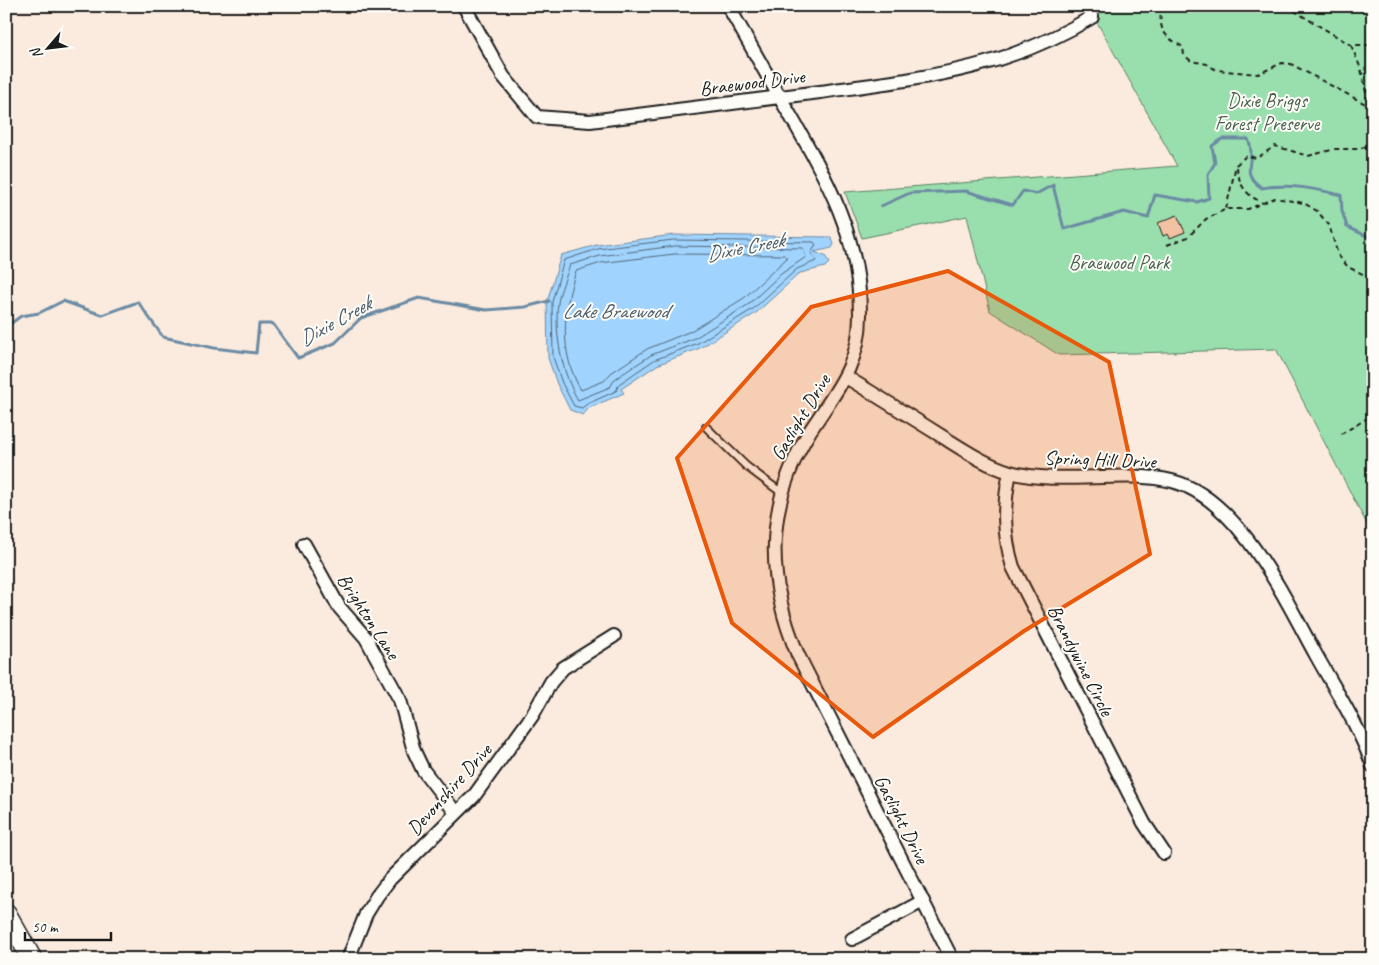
<svg xmlns="http://www.w3.org/2000/svg" width="1379" height="965" font-family="Caveat,sans-serif">
<rect width="100%" height="100%" fill="#faebde"/>
<filter id="ink" filterUnits="userSpaceOnUse"><feTurbulence type="fractalNoise" baseFrequency=".02" numOctaves="2"/><feDisplacementMap in="SourceGraphic" scale="10" xChannelSelector="R" yChannelSelector="G"/><feConvolveMatrix kernelMatrix="1 2 1 2 8 2 1 2 1" color-interpolation-filters="sRGB"/></filter>
<g filter="url(#ink)">
<path fill="#99dfad" stroke="#5a7e64" d="M1088 6H1373V536L1276 349 1059 355 990 311 967 216 862 238 845 192 1177 166Z"/>
<path fill="#a0d3fd" stroke="#6b8aa3" d="M674 235 831 237 834 244 832 248 814 252 825 256 829 263 825 267 800 273 756 313 700 348 657 365 621 389 624 393 589 408 583 415 570 410 557 384 548 358 547 302 561 255 597 245Z"/>
<g fill="none" stroke-linecap="round" stroke-linejoin="round">
<path stroke="#516576" stroke-width="1" d="M674 240 814 242 816 245 811 253 816 261 797 269 753 309 698 343 654 360 619 384 616 391 587 404 582 408 574 406 562 383 553 357 552 302 564 260 598 249Z
M675 246 803 248 806 257 781 274 749 304 695 338 651 355 615 379 610 387 578 400C562 374 554 333 558 303 560 290 566 277 570 265L600 256Z
M675 254 785 255 787 258 744 298 691 331 647 349 611 373 604 381 581 390C559 354 563 309 576 271L601 263Z"/>
<path stroke="#6b8aa3" stroke-width="3" d="M881 206 910 193 966 191 1013 205 1023 191 1036 194 1053 185 1064 229 1124 212 1148 218 1155 195 1197 202 1209 198 1208 174 1215 163 1212 146 1222 139H1248C1258 161 1237 171 1262 188 1288 183 1316 189 1341 195L1342 211 1347 227 1373 239
M6 327 21 316 39 313 63 301 102 315 138 302 163 337 214 348 256 353 259 324H273L298 358 335 343 361 318 419 298 486 310 525 307 549 301"/>
</g>
<path fill="#f3c2a3" stroke="#1c1c1c" d="M1177 215 1185 232 1170 238 1168 234 1163 236 1158 223Z"/>
<g fill="none" stroke-linecap="round" stroke-linejoin="round">
<defs>
<path id="lane" d="M706 427 746 466 782 493"/>
<path id="street" d="M464 6 503 76 537 117 590 121C667 111 743 102 820 92 921 78 1003 71 1092 17
M728 6C749 42 769 79 790 115 827 179 861 239 860 316 860 365 835 392 810 431 765 504 765 578 798 655L952 959
M846 377C879 397 911 417 943 437 964 450 986 465 1010 472 1063 486 1119 469 1172 481 1239 498 1285 599 1316 655 1336 691 1359 726 1373 766
M1010 472C1003 506 1003 534 1013 567L1144 823 1164 853
M304 544 339 607 366 638 400 700 414 751 423 770 456 813
M852 939 923 901
M348 959 366 914 377 896 390 879 474 796 532 716 551 682 563 668 614 636"/>
<path id="secondary" d="M6 913 32 959"/>
</defs>
<use href="#lane" stroke="#1c1c1c" stroke-width="10"/>
<use href="#street" stroke="#1c1c1c" stroke-width="16"/>
<use href="#secondary" stroke="#1c1c1c" stroke-width="22"/>
<path stroke="#1c1c1c" stroke-width="2" stroke-dasharray="5 4" stroke-linecap="butt" d="M1161 6C1159 30 1162 35 1183 47L1184 55 1191 61 1207 64 1216 70 1258 74 1282 63 1291 64 1373 108
M1286 6 1351 45H1373
M1351 45 1361 69 1373 125
M1373 149 1371 169 1373 175
M1237 167C1239 186 1246 195 1263 203
M1226 209 1236 165 1246 156 1257 158 1275 146 1308 156 1335 149H1358L1373 144
M1167 245 1188 237 1206 219 1226 209H1248L1275 198 1304 203 1317 211 1329 225 1338 255 1348 267 1373 279
M1341 434 1373 415"/>
<use href="#lane" stroke="#fdfcf7" stroke-width="6"/>
<use href="#street" stroke="#fdfcf7" stroke-width="12"/>
<use href="#secondary" stroke="#fdfcf7" stroke-width="19"/>
</g>
</g>
<path fill="#e8590c" fill-opacity="0.2" stroke="#e8590c" stroke-width="4" stroke-linejoin="round" d="M948 271 1109 362 1150 554 1024 631 873 737 732 623 677 458 811 307Z"/>
<g text-anchor="middle" stroke-width="4" stroke-linejoin="round" paint-order="stroke">
<g font-size="20" fill="#1c1c1c" stroke="#fdfcf7">
<text transform="translate(752 82) rotate(-7)" y="7">Braewood Drive</text>
<text transform="translate(800 417) rotate(-59)" y="7">Gaslight Drive</text>
<text transform="translate(1100 459) rotate(2)" y="7">Spring Hill Drive</text>
<text transform="translate(369 616) rotate(57)" y="7">Brighton Lane</text>
<text transform="translate(1081 660) rotate(63)" y="7">Brandywine Circle</text>
<text transform="translate(449 789) rotate(-48)" y="7">Devonshire Drive</text>
<text transform="translate(902 819) rotate(63)" y="7">Gaslight Drive</text>
</g>
<g font-size="20" fill="#48604f" stroke="#fdfcf7">
<text x="1267" y="107">Dixie Briggs<tspan x="1267" dy="23">Forest Preserve</tspan></text>
<text x="1119" y="269">Braewood Park</text>
</g>
<g font-size="21" font-style="italic" fill="#4a5c6b" stroke="#fdfcf7">
<text transform="translate(745 247) rotate(-11)" y="7">Dixie Creek</text>
<text x="615" y="318">Lake Braewood</text>
<text transform="translate(335 321) rotate(-29)" y="7">Dixie Creek</text>
</g>
</g>
<rect width="1379" height="965" fill="none" stroke="#fdfcf7" stroke-width="25"/>
<rect x="12" y="12" width="1354" height="940" fill="none" stroke="#1c1c1c" stroke-width="2" filter="url(#ink)"/>
<g transform="translate(48 48) rotate(242)" stroke="#fdfcf7" stroke-width="4" paint-order="stroke">
<path d="M0-4L9 19L0 12L-9 19Z" fill="#1c1c1c"/>
<text y="-8" font-size="14" font-weight="bold" text-anchor="middle" fill="#1c1c1c">N</text>
</g>
<path d="M25 932v8h86v-8" fill="none" stroke="#1c1c1c" stroke-width="2.5"/>
<text x="32" y="932" font-size="15" fill="#1c1c1c" stroke="#fdfcf7" stroke-width="4" paint-order="stroke">50 m</text>
</svg>
